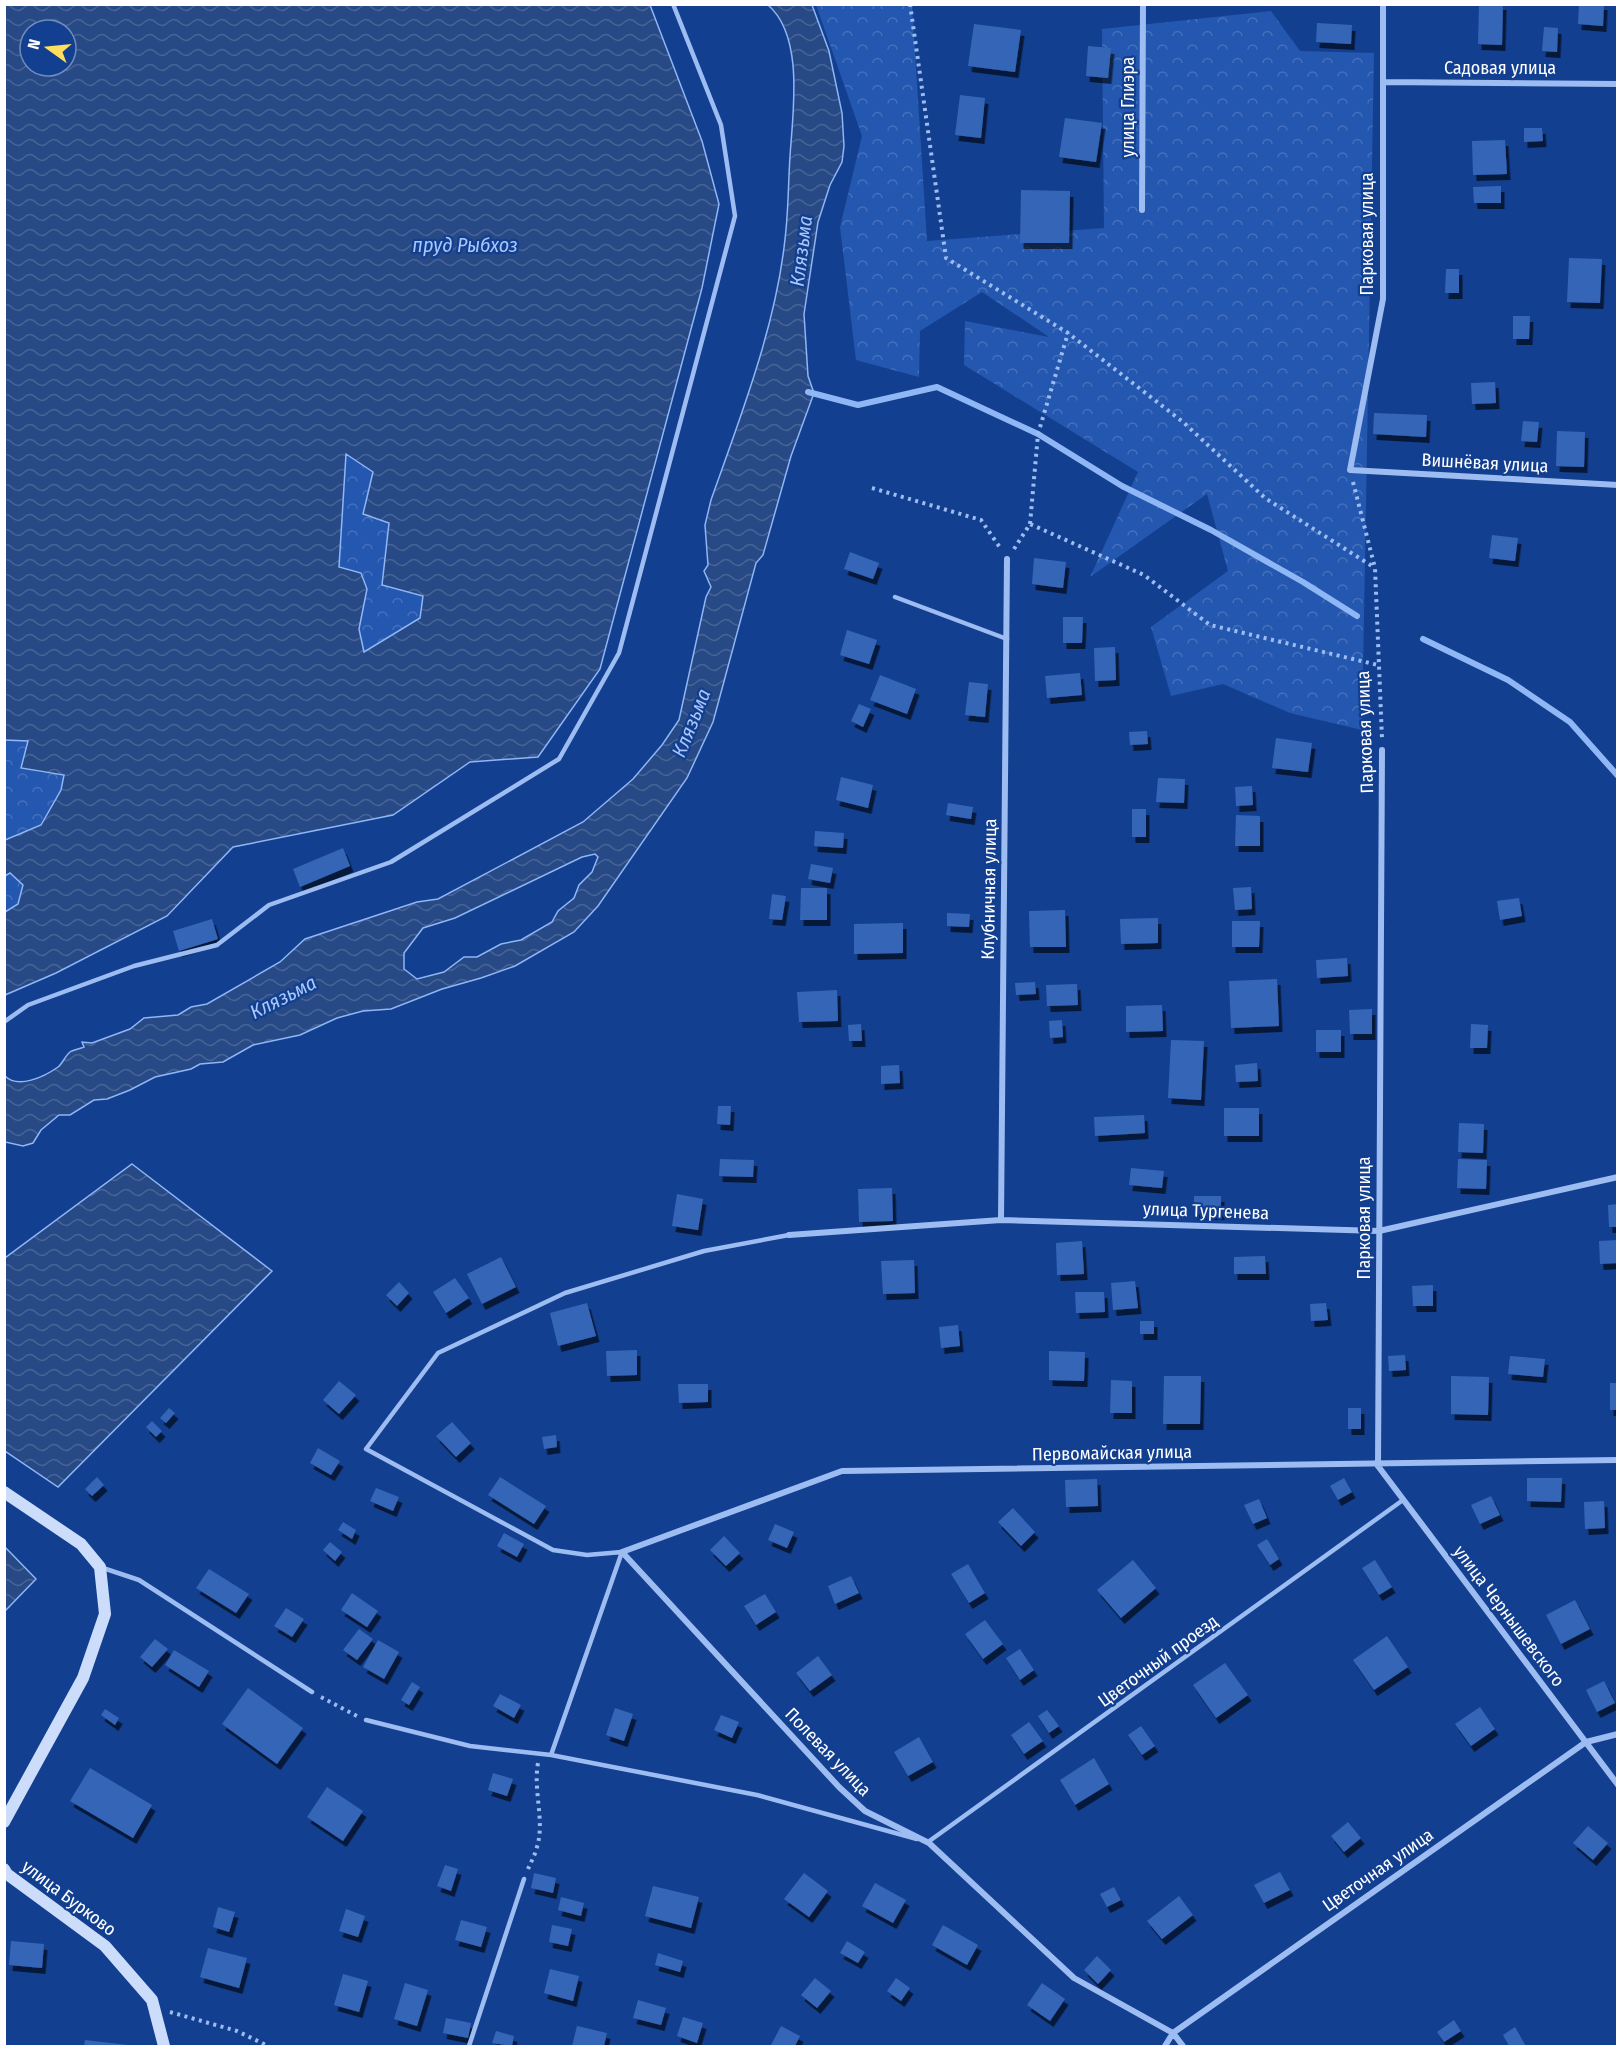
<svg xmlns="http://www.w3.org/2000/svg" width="1622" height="2051" font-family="'Fira Sans Condensed',sans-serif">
<defs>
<pattern id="forest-crowns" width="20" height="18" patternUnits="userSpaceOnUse" patternTransform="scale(1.5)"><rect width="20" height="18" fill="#2457af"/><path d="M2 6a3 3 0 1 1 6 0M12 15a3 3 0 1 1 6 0" fill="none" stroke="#4570bb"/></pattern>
<pattern id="water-waves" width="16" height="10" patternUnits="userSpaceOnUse" patternTransform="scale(1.5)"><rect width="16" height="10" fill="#274985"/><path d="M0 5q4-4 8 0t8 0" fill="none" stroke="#476497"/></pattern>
<filter id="shadow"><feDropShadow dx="3.5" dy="6" stdDeviation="0" flood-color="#0009"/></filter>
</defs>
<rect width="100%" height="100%" fill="#123f90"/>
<path fill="url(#forest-crowns)" d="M816 5H912L927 241 1104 228 1102 29 1271 11 1300 51 1374 53 1362 730 1290 713 1223 684 1171 696 1151 627 1228 571 1207 494 1090 577 1138 472 964 365 965 321 1049 337 982 292 920 331 919 377 856 360 840 227 862 136Z
M346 453 373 472 389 523 382 585 423 596 420 618 364 653 359 629 367 589 361 573 339 567Z
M9 739 28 741 37 772 64 775 61 790 41 825 5 840V740Z
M10 873 23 884 18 904 5 912V876Z"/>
<path fill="url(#water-waves)" stroke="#8fb6f5" stroke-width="1.5" fill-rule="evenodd" d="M5 4 650 5 702 141 719 204 702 288 600 669 538 757 470 762 393 815 233 847 167 916 56 973 5 995V912L18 904 23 885 10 873 5 876V840L41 825 61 790 64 775 21 768 28 741 5 740ZM30 30H66V66H30ZM346 454 373 472 363 514 389 523 382 585 423 596 420 618 364 652 359 629 367 589 361 573 339 567Z
M768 5H812L829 51 842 113 844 146 842 162 830 185 818 222 804 314 808 376 814 393 791 456 763 555 756 563 713 722 687 778 598 906 574 932 515 966 481 978 442 989 391 1009 363 1011 337 1018 300 1035 253 1045 223 1062 200 1064 191 1069 155 1077 130 1090 107 1099 94 1100 70 1115H59L41 1130 33 1143 23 1146 5 1142V1076C18 1089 44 1077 58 1067 63 1063 65 1056 70 1052 73 1050 80 1049 84 1047L82 1042 92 1043 130 1029 144 1018 178 1015 191 1007 207 1004 280 962 305 939 417 902 438 899 583 822 633 779 662 745 679 720 706 597 711 587 704 571 708 565 705 525 711 500C740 418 776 326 785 239 789 207 788 175 791 143 794 103 802 34 768 5ZM595 854 598 857 592 872 579 885 574 898 558 911 552 922 521 940 501 944 477 957H464L444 972 417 979 404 969V953L423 928 455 918 582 857Z
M132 1164 272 1271 58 1487 5 1451V1258Z
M4 1546 36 1579 6 1610H4Z"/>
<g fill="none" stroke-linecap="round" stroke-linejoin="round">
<path stroke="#8fb6f5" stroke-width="6" d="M808 392 858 405 937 387 1038 434 1122 486 1211 530 1303 582 1357 616
M1423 639 1508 680 1570 722 1618 776"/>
</g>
<path fill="#3665b7" filter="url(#shadow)" d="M1479 4H1503L1502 45 1478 44Z
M1579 4H1604L1603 26 1578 24Z
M1317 23 1352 25 1351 44 1316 42Z
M974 24 1021 30 1015 72 968 66Z
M1544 27 1558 28 1557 52 1542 51Z
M1088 46 1111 48 1108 78 1086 76Z
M960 95 985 98 981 138 955 135Z
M1065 118 1102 123 1096 162 1059 157Z
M1524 128H1542L1543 141 1524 142Z
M1505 140 1507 174 1473 175 1472 141Z
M1501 186V203H1474L1473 187Z
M1021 190 1070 191 1069 243H1020Z
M1569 258 1602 259 1600 303 1567 302Z
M1446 269H1459V293H1445Z
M1513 316H1530L1529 339H1513Z
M1495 382 1496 403 1472 404 1471 383Z
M1374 413 1427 415 1426 437 1373 434Z
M1523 421 1539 422 1537 442 1521 441Z
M1557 431 1585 432 1584 467 1556 466Z
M1492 535 1518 538 1515 561 1489 558Z
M850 552 879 563 873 579 844 569Z
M1034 558 1066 562 1063 588 1032 584Z
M1063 617H1083L1082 643H1063Z
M847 630 877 640 869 664 840 655Z
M1115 647 1116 680 1095 681 1094 648Z
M1080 673 1082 695 1047 698 1045 676Z
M880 675 916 689 907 714 870 700Z
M969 682 988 684 985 717 965 715Z
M859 704 871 709 863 727 851 721Z
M1147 731 1148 744 1130 745 1129 732Z
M1276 738 1312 743 1308 772 1272 768Z
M841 777 873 785 868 808 836 800Z
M1158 778 1185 779 1184 803 1156 802Z
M1252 786 1253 805 1236 806 1235 787Z
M948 803 973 807 971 819 946 815Z
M1132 809H1146V837H1132Z
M1236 815 1260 816V846H1235Z
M815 831 844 833 843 848 814 846Z
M343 848 350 866 300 887 293 869Z
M811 864 833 868 830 883 808 879Z
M1251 887 1252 909 1235 910 1233 888Z
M801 888H827V920H800Z
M772 894 786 896 782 920 769 919Z
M1519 898 1522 916 1500 920 1497 901Z
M1065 910 1066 947H1030L1029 911Z
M947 913 970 914 969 927 947 926Z
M1158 918V943L1121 944 1120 919Z
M212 919 218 939 179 951 173 931Z
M1232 921H1260L1259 947H1232Z
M903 923V953L854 954V924Z
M1347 958 1348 976 1317 978 1316 960Z
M1277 979 1279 1026 1231 1028 1229 981Z
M1035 982 1036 994 1016 995 1015 983Z
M1077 984 1078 1005 1047 1006 1046 985Z
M837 990 838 1021 799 1022 797 992Z
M1162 1005 1163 1031 1126 1032V1006Z
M1372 1009V1034H1350L1349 1010Z
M1062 1020 1063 1037 1050 1038 1049 1021Z
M861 1024 862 1041H849L848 1025Z
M1471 1024 1488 1025 1487 1048H1470Z
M1316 1030H1341V1052H1316Z
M1171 1040 1204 1041 1201 1100 1168 1098Z
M1257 1063 1258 1081 1236 1082 1235 1065Z
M899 1065 900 1083 881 1084V1066Z
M718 1106H731L730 1125 717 1124Z
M1224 1108H1259V1136H1224Z
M1144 1115 1145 1133 1095 1136 1094 1117Z
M1459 1123 1484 1124 1483 1153 1458 1152Z
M720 1159 754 1160 753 1177 719 1176Z
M1458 1159 1487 1160 1486 1189 1457 1188Z
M1131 1168 1164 1171 1162 1188 1129 1185Z
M892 1188 893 1221 859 1222 858 1189Z
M677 1194 703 1199 698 1230 672 1226Z
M1194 1196H1221V1214H1194Z
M1618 1204V1227H1609L1608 1205Z
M1618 1240V1263L1600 1264 1599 1241Z
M1082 1241 1084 1274 1057 1275 1056 1243Z
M1265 1256 1266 1274H1234V1257Z
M501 1257 516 1287 482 1304 467 1274Z
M914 1260 915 1293 883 1294 881 1261Z
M455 1278 469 1298 446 1313 433 1292Z
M1135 1281 1138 1308 1113 1310 1111 1283Z
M399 1282 409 1293 397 1306 386 1295Z
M1433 1285V1306H1413L1412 1286Z
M1075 1292H1104L1105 1312 1076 1313Z
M587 1303 596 1336 558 1346 550 1313Z
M1326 1303 1328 1320 1311 1321 1310 1304Z
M1140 1321H1154V1334H1140Z
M958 1325 960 1346 941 1348 939 1327Z
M637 1350V1375L607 1376 606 1351Z
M1049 1351 1085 1352 1084 1381 1049 1380Z
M1405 1355 1406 1370 1389 1371 1388 1356Z
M1510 1356 1545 1359 1543 1377 1508 1374Z
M1164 1376H1201L1200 1424H1163Z
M1451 1376 1489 1377 1488 1415 1451 1414Z
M1111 1380 1132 1381V1413H1110Z
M339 1381 356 1395 339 1414 323 1400Z
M1610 1383H1618V1410H1610Z
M678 1384H708V1402L679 1403Z
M169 1408 175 1413 166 1423 160 1418Z
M1348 1408H1361V1429H1348Z
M152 1421 162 1431 156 1437 146 1427Z
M452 1422 471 1443 456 1457 436 1436Z
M556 1435 557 1447 544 1449 542 1437Z
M318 1448 340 1461 331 1475 310 1463Z
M97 1477 104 1485 92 1496 85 1489Z
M500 1477 546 1506 534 1524 488 1495Z
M1344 1478 1352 1492 1338 1500 1330 1486Z
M1527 1478H1562L1561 1502 1527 1501Z
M1097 1479 1098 1506 1066 1507 1065 1480Z
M376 1488 399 1497 393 1511 370 1501Z
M1491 1496 1500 1515 1480 1524 1471 1505Z
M1259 1499 1267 1518 1253 1524 1244 1505Z
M1604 1501 1605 1528 1585 1529 1584 1502Z
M1013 1508 1035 1532 1021 1546 998 1522Z
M343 1522 356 1530 352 1539 338 1530Z
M775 1524 794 1532 787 1548 768 1540Z
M504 1533 524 1544 517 1557 497 1546Z
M724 1536 740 1553 726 1566 710 1550Z
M1267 1539 1279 1559 1270 1565 1257 1545Z
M330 1542 342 1552 335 1561 323 1550Z
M1133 1560 1156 1588 1121 1618 1097 1590Z
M1375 1560 1392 1587 1379 1595 1362 1568Z
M968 1564 985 1593 969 1603 951 1574Z
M209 1569 249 1594 236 1613 196 1588Z
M851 1576 859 1593 835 1604 828 1586Z
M352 1593 378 1611 367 1627 341 1610Z
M765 1594 776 1612 756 1625 744 1606Z
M1575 1600 1590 1629 1561 1644 1546 1615Z
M286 1608 304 1619 292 1637 274 1626Z
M985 1620 1003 1644 983 1659 965 1634Z
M359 1629 373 1639 357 1660 343 1650Z
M1387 1636 1408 1667 1374 1690 1353 1660Z
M155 1639 168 1649 152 1667 140 1657Z
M378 1640 399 1652 384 1679 363 1667Z
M1020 1649 1034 1670 1020 1680 1006 1658Z
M174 1650 209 1671 199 1687 165 1665Z
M818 1656 832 1675 810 1691 796 1673Z
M1225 1663 1248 1695 1216 1718 1193 1685Z
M1604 1681 1615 1703 1597 1712 1586 1690Z
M412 1682 420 1687 409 1705 401 1700Z
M248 1688 303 1728 277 1764 222 1724Z
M500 1694 521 1705 514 1718 493 1706Z
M1480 1707 1495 1729 1471 1746 1455 1724Z
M615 1708 633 1714 624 1741 606 1735Z
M105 1709 119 1718 115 1725 101 1715Z
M1047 1710 1059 1726 1049 1733 1038 1716Z
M721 1715 739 1722 732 1738 714 1730Z
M1029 1722 1043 1741 1024 1754 1011 1735Z
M1141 1726 1155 1746 1142 1755 1128 1735Z
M919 1737 933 1762 908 1776 894 1752Z
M1094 1758 1109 1784 1075 1805 1060 1780Z
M90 1768 152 1805 133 1838 70 1801Z
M493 1773 513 1779 507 1796 488 1790Z
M327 1787 363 1811 343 1841 307 1817Z
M1348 1822 1361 1838 1344 1852 1331 1836Z
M1588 1826 1608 1843 1593 1860 1573 1843Z
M445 1865 458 1869 451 1891 437 1886Z
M1280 1872 1290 1890 1264 1903 1254 1885Z
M534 1873 556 1878 553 1893 531 1888Z
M804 1873 828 1891 809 1917 784 1899Z
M875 1883 906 1900 893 1923 862 1906Z
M653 1886 699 1897 691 1928 645 1916Z
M1114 1887 1121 1900 1107 1907 1100 1894Z
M1179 1896 1193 1915 1162 1939 1147 1921Z
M561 1897 584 1903 581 1916 558 1910Z
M218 1907 235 1912 229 1932 213 1927Z
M346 1909 365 1916 358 1937 339 1931Z
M461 1920 487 1927 481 1947 455 1940Z
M552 1925 572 1929 568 1946 549 1942Z
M943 1925 978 1945 967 1965 932 1945Z
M11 1941 44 1944 42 1968 9 1965Z
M847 1941 865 1952 858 1963 840 1953Z
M208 1948 247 1958 239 1988 200 1977Z
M658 1953 683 1961 680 1972 655 1965Z
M1097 1956 1111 1970 1098 1984 1084 1970Z
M550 1969 579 1976 573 2001 544 1993Z
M343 1974 368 1981 359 2012 334 2005Z
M815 1978 831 1991 817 2008 801 1995Z
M896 1978 910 1988 901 2001 887 1991Z
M405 1983 428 1990 417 2026 394 2019Z
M1042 1983 1065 1999 1050 2021 1027 2005Z
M638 2000 666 2008 661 2025 633 2018Z
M683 2017 703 2023 697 2043 677 2036Z
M446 2018 471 2023 468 2038 443 2033Z
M1454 2020 1461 2031 1444 2042 1437 2032Z
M577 2026 607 2033 604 2046H572Z
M781 2026 800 2036 795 2046 771 2045Z
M1515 2027 1526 2046H1509L1503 2035Z
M496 2031 514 2036 512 2046 492 2043Z
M85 2040 128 2045V2046H84Z"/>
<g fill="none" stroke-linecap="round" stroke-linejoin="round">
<path stroke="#9dbdf2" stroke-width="4" stroke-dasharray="3 4.5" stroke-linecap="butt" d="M910 4 946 258 1068 333 1183 422 1265 498 1375 568
M1353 482 1375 568 1382 739
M872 488 981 520 1001 549
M1030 524 1038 434 1068 333
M1014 549 1030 524 1144 575 1210 625 1378 665
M321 1697 357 1716
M528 1869C531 1862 535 1855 537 1847 545 1821 533 1791 538 1763
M170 2012 237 2031 268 2046"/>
<path stroke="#9dbdf2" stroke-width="4.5" d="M895 597 1007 639
M4 1022 28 1005 134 966 217 945 269 905 391 862 559 759 619 653 735 216 721 125 673 4
M103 1568 139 1580 312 1692
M366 1720 470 1746 551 1755 622 1552 587 1555 553 1550 366 1449 438 1353 565 1293 704 1251 789 1235
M551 1755 757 1795 917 1839
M928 1842 1403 1500
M469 2046 524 1879"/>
<path stroke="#9dbdf2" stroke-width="6" d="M1383 4V299L1350 470 1618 485
M1383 82 1618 84
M1142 210 1143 4
M1001 1220 1007 559
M789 1235 1001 1220 1379 1231 1618 1177
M1378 1466 1382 750
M1378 1466 1618 1785
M1165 2046 1173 2033 1586 1742 1618 1734
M1183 2046 1173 2033 1074 1978 929 1843 865 1811 839 1787 622 1552 842 1471 1618 1460"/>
<path stroke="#ccddfc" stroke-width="12" d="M4 1492 81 1544 100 1567 105 1614 83 1678 4 1822
M4 1869 7 1874 105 1946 152 2000 164 2046"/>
</g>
<g text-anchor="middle" stroke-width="4.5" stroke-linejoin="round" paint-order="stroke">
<g font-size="18" fill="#fff" stroke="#123f90">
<text x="1500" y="74">Садовая улица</text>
<text transform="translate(1128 107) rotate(-90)" y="6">улица Глиэра</text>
<text transform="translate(1367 234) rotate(-90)" y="6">Парковая улица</text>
<text transform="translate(1485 463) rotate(3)" y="6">Вишнёвая улица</text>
<text transform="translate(1365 732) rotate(-92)" y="6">Парковая улица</text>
<text transform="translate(989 889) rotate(-89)" y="6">Клубничная улица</text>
<text transform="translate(1206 1211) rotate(2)" y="6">улица Тургенева</text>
<text transform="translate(1364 1218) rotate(-90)" y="6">Парковая улица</text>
<text transform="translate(1112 1453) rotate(-1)" y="6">Первомайская улица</text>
<text transform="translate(1509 1616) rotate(53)" y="6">улица Чернышевского</text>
<text transform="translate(1158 1661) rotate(-36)" y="6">Цветочный проезд</text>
<text transform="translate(828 1752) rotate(46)" y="6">Полевая улица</text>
<text transform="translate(1378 1870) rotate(-35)" y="6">Цветочная улица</text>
<text transform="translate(69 1898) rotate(37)" y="6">улица Бурково</text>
</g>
<g font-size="20" font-style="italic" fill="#a9c7f9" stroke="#123f90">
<text x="465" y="252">пруд Рыбхоз</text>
<text transform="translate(801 251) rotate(-83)" y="7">Клязьма</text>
<text transform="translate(691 723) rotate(-68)" y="7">Клязьма</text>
<text transform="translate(283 997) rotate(-27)" y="7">Клязьма</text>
</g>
</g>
<rect width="1622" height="2051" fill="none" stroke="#ffffff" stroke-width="12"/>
<g transform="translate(48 48) rotate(285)"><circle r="28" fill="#123f90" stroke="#718cbc" stroke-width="1.5"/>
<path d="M0-4.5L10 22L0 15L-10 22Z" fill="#ffde5e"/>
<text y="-9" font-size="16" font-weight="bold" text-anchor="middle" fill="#ffffff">N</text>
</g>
</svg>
